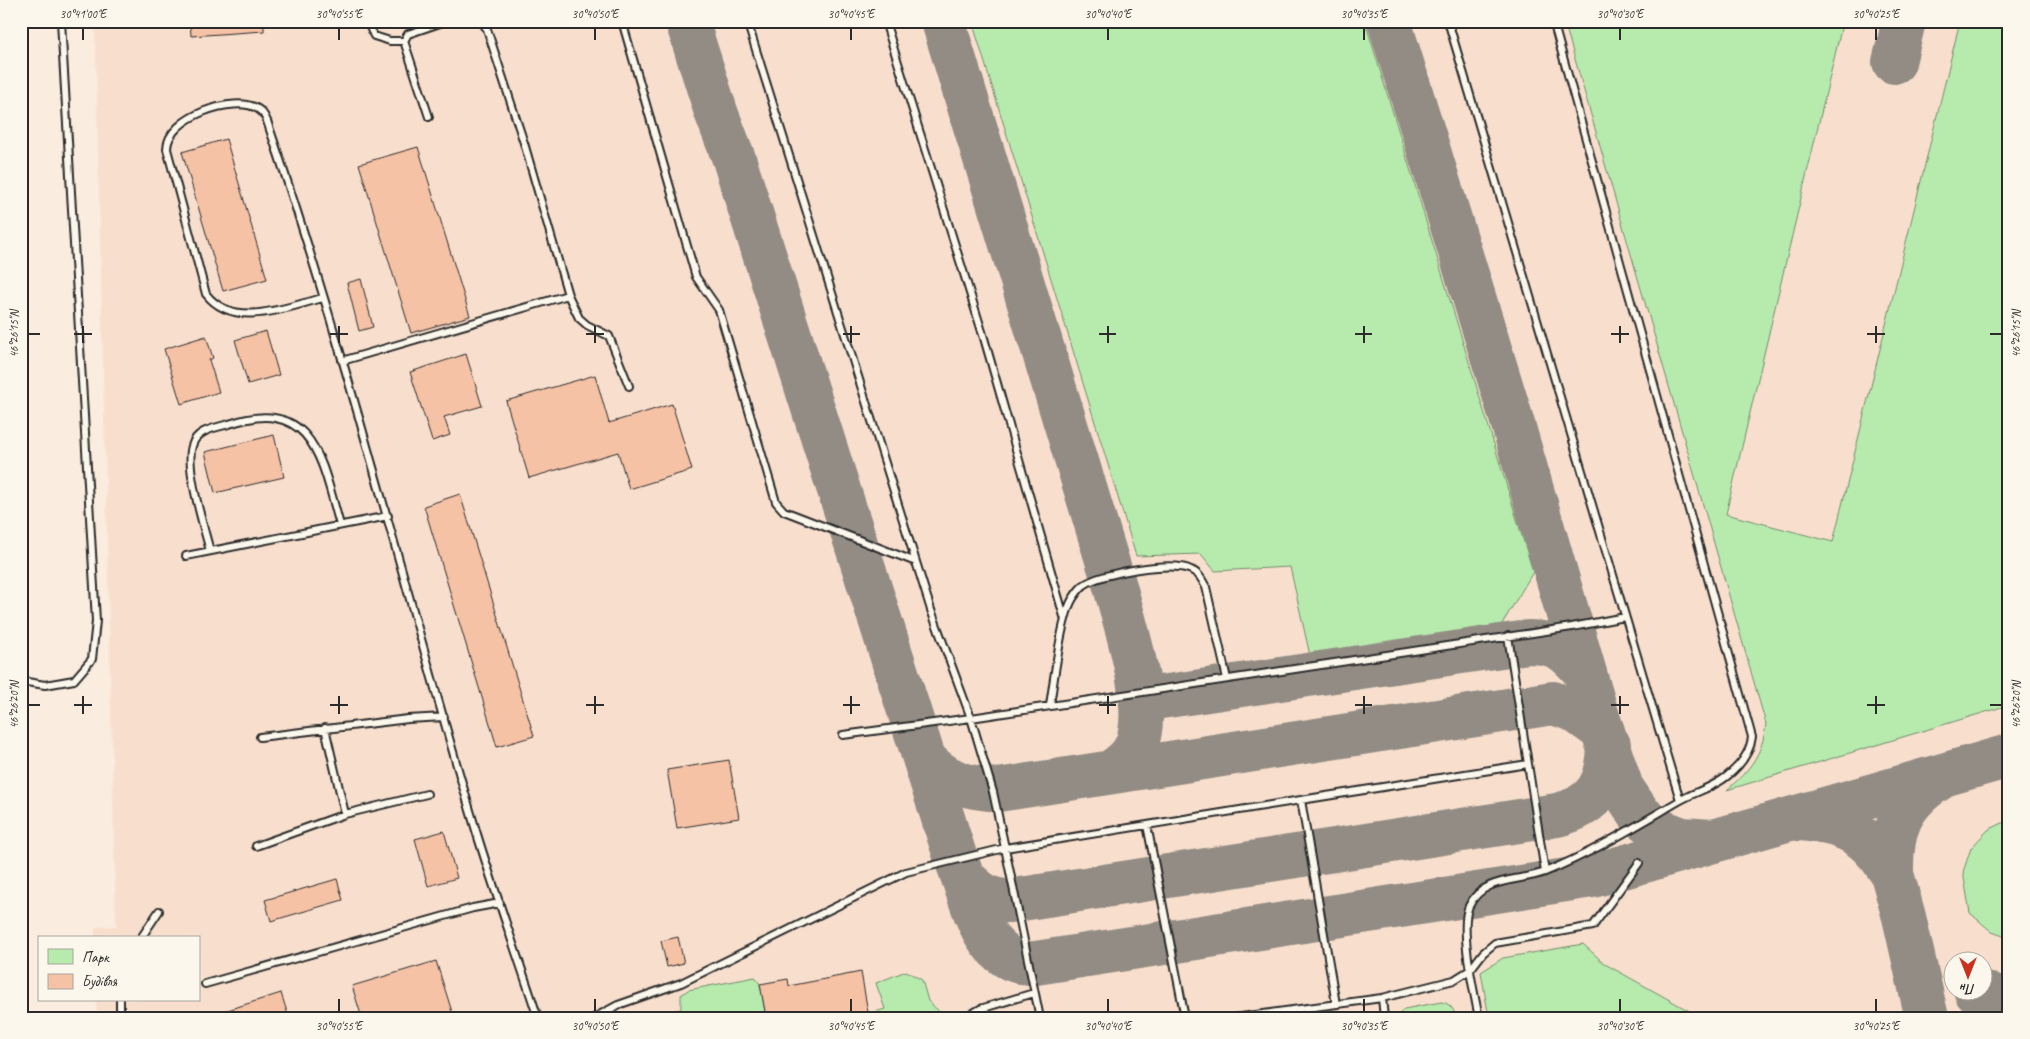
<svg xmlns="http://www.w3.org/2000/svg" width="2030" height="1039" font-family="Caveat,sans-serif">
<rect width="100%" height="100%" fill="#faecde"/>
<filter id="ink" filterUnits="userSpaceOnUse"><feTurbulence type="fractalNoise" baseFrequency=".02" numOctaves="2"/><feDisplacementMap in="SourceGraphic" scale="10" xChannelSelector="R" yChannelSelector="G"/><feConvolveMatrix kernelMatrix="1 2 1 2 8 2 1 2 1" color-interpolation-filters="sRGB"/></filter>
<g filter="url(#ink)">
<path fill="#f8dfcd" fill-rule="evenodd" d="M95 21H2009V1018H97L96 1000H199V938H95V927L116 926ZM1952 962H1982V992H1952Z"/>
<path fill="#b7ebad" stroke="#718b6c" d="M972 21H1365L1533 572 1502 624 1311 660 1290 567 1215 571 1201 554 1136 556Z
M1564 21H1843L1726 514 1833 542 1960 21H2009V705L1727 790C1750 769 1762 756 1766 724Z
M2009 820V938L1992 932 1970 913 1963 872 1971 848 1988 830Z
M1583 944 1605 964 1702 1018H1489L1481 972 1503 958Z
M906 971 922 980 928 1001 946 1018H869L868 1014 885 1009 876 983Z
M755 977 760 984 766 1017 794 1012 795 1018H634L681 1009V995L688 990Z
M1441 1002C1450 1003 1454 1009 1456 1018H1396L1404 1009Z"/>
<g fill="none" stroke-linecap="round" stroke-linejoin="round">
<path stroke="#928c84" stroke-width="44" d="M687 21 716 112 734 159 956 859C972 897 981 967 1036 963L1592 876 2009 756
M943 21 1114 583C1125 624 1154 710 1135 748 1130 759 1121 765 1111 772
M1389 21 1510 414 1596 711 1622 788 1640 815 1661 831 1682 839 1712 841
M1894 62 1904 21
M1141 700 1528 642C1556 642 1567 650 1584 671
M928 763C947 783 972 788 998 790L1553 703 1574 710 1603 731
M1798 819C1844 822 1868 833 1892 874 1891 829 1900 803 1940 778
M1892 874 1904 917 1927 1018
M964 878C977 891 989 902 1009 901L1557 815C1596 806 1608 783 1609 745
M1976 992 2009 999"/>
</g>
<path fill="#f5c2a6" stroke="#2b2b2b" d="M190 21H264V31L191 36Z
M226 139 267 279 223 291 182 152Z
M418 147 470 316 411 333 359 164Z
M361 279 373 327 359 331 347 283Z
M266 331 279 375 248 384 235 340Z
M206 336 213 358 209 360 219 392 181 404 164 349Z
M466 354 482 406 444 417 450 435 432 441 410 372Z
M595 375 609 423 672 404 692 470 629 489 618 452 529 478 506 401Z
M274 435 284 477 215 493 205 452Z
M460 494 534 736 497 747 424 506Z
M729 760 739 818 677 828 667 770Z
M444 831 457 878 428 886 415 839Z
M337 879 343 900 271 921 265 900Z
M678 937 684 963 667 967 661 941Z
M436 961 454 1018H362L352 986Z
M861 972 869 1018H795L794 1012 766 1017 760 984 788 979 789 986Z
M281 993 289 1018H212V1015Z"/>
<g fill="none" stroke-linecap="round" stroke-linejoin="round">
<defs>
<path id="service" d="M367 21 374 36 390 41H404
M481 21 487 29 524 143 568 295 579 318 587 325 609 336 629 386
M622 21 696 277 719 310 776 502 784 511 916 562
M747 21 931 610 971 718 993 792 1005 848 1301 800 1336 1004
M885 21 984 338 1065 620
M1448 21 1680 800
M429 117 404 41 408 34 446 21
M323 298C286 307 234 330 206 294L167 149C167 117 235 94 258 109 263 112 265 116 267 121 348 356 406 597 477 834 496 896 518 957 538 1018
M342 361 568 295
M210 551C204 528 185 467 192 446 196 430 215 428 229 424 314 395 322 463 340 525
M186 556 388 516
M1508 636 1528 764
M21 681 45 685 74 680 92 659 96 621 61 21
M1050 705C1054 680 1061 620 1072 600 1075 595 1079 589 1084 585 1100 573 1173 560 1191 570 1199 573 1202 580 1206 587L1227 679
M325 728 345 814
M843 735 971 718 1572 627 1625 617
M260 737 408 719 444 717
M1301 800 1528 764 1545 872
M1147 825 1185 1018
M256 846 345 814 427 794
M141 938 159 911
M205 984 473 908 500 903
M1382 998 1384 1018
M120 1018V1000
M594 1018 618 1005 681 983 906 872 1005 848 1040 1018
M964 1018 980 1009 1034 993
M1233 1018 1382 998 1454 980 1470 970 1483 953 1495 943 1593 926 1639 863
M1479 1018C1474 992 1459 928 1469 906 1483 876 1519 882 1545 872 1592 853 1636 826 1679 801 1694 792 1712 788 1726 777 1740 766 1750 754 1752 737L1553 21"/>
</defs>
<use href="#service" stroke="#2b2b2b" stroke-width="10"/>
<use href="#service" stroke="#fbf7ec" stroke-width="6"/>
</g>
</g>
<path fill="none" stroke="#2b2b2b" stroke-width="2" d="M83 28V40M339 28V40M595 28V40M851 28V40M1108 28V40M1364 28V40M1620 28V40M1876 28V40M83 326V343M339 326V343M595 326V343M851 326V343M1108 326V343M1364 326V343M1620 326V343M1876 326V343M28 334H40M74 334H92M330 334H348M586 334H604M843 334H860M1099 334H1116M1355 334H1372M1611 334H1629M1867 334H1885M1990 334H2002M83 696V714M339 696V714M595 696V714M851 696V714M1108 696V714M1364 696V714M1620 696V714M1876 696V714M28 705H40M74 705H92M330 705H348M586 705H604M843 705H860M1099 705H1116M1355 705H1372M1611 705H1629M1867 705H1885M1990 705H2002M339 999V1012M595 999V1012M851 999V1012M1108 999V1012M1364 999V1012M1620 999V1012M1876 999V1012"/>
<rect width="2030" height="1039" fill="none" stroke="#fbf7ec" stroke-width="55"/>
<rect x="38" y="936" width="162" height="65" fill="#fbf7ec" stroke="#a8a59f"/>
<rect x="48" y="949" width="25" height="15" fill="#b7ebad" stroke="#a8a59f"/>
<text x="82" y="962" font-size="15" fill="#2b2b2b">Парк</text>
<rect x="48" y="974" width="25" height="15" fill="#f5c2a6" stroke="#a8a59f"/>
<text x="82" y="986" font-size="15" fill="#2b2b2b">Будівля</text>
<g transform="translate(1968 976) rotate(180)"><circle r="24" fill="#fbf7ec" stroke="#a8a59f"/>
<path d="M0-4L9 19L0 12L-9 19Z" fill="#c8321e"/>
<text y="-8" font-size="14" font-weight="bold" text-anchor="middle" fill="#2b2b2b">Пн</text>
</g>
<rect x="28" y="28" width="1974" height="984" fill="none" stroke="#2b2b2b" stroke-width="2"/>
<g font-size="12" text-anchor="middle" fill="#2b2b2b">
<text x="83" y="18">30°41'00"E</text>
<text x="339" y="18">30°40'55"E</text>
<text x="595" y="18">30°40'50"E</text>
<text x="851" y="18">30°40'45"E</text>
<text x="1108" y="18">30°40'40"E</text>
<text x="1364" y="18">30°40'35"E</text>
<text x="1620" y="18">30°40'30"E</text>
<text x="1876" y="18">30°40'25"E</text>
<text transform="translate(2016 334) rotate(-90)" y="4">46°26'15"N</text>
<text transform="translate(14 334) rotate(-90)" y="4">46°26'15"N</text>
<text transform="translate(2016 705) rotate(-90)" y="4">46°26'20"N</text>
<text transform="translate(14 705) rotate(-90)" y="4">46°26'20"N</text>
<text x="339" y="1030">30°40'55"E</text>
<text x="595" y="1030">30°40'50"E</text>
<text x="851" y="1030">30°40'45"E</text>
<text x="1108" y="1030">30°40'40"E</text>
<text x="1364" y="1030">30°40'35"E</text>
<text x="1620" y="1030">30°40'30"E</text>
<text x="1876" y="1030">30°40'25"E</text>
</g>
</svg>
